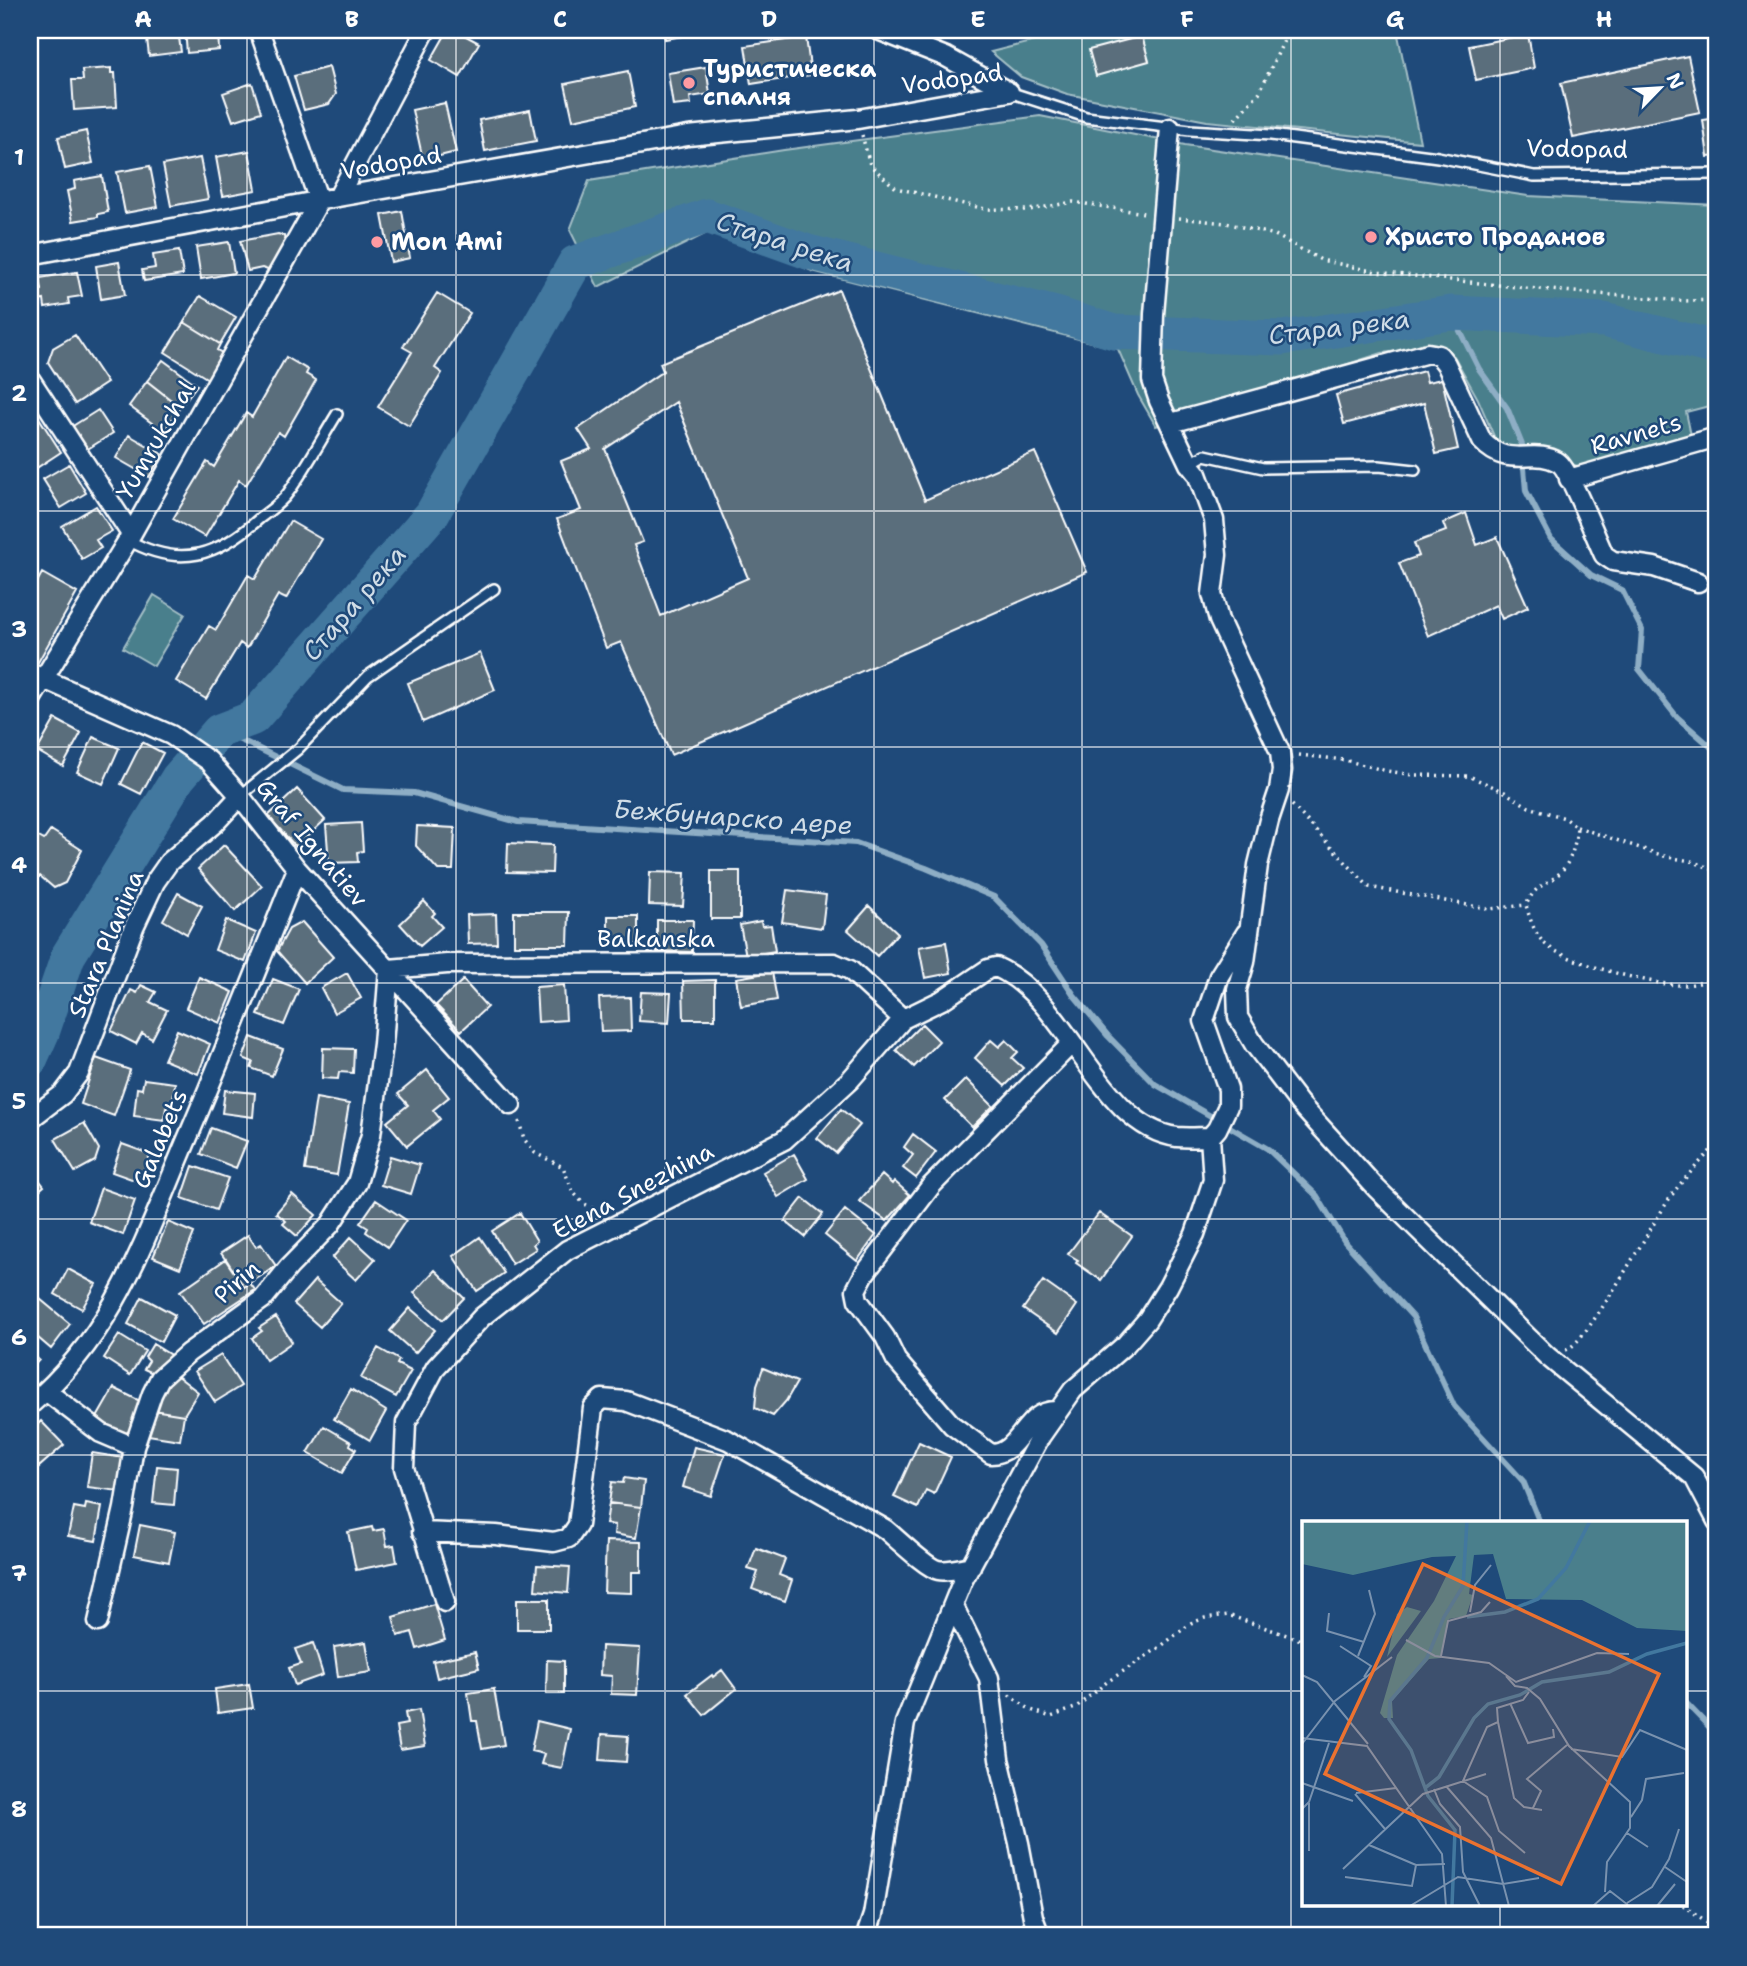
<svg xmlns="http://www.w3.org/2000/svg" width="1747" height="1966" font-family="'Shantell Sans',sans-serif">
<rect width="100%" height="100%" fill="#1f4a7a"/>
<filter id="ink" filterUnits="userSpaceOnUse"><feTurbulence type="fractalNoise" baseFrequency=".0143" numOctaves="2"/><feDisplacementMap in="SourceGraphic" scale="14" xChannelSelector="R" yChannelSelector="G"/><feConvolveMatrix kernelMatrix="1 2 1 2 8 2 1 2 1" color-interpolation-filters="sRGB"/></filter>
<g filter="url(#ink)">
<path fill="#4a7f8c" stroke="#a4bfc6" stroke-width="2" d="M1078 30H1397L1420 142 1207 121 1067 94 1021 77 991 52Z
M1040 116 1185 145 1528 196 1717 205V404L1686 412 1692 440 1594 473 1565 461 1523 460 1496 441 1478 399 1454 356 1433 347 1382 353 1156 426 1138 395 1118 349 812 271 713 230 598 287 570 230 589 181 784 150Z
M154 595 185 614 154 666 123 648Z"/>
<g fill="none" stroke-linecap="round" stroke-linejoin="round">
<path stroke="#8eaec5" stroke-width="6" d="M1451 313 1479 369 1507 408 1522 445 1526 491 1551 539 1591 575 1622 590 1642 630 1639 669 1677 717 1717 752
M219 731 247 743 343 790 414 793 518 822 856 843 926 868 994 897 1041 945 1074 995 1108 1036 1155 1084 1268 1149 1317 1196 1345 1242 1413 1317 1454 1406 1523 1481 1540 1523
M1686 1703 1717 1735"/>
<path stroke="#42789f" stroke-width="35" d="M30 1060 42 1033 68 956 178 778 219 731 253 718 432 514 575 263 707 216 808 252 1056 314 1114 332 1282 338 1451 313 1604 320 1717 348"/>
</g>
<path fill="#5a6e7c" stroke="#fff" stroke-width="2" fill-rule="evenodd" d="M146 30H178L181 52 149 56Z
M185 30H218L219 50 187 53Z
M448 30H455L479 43 460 77 431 60Z
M663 30H716L665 39Z
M1528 34 1534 68 1476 80 1469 46Z
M1142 36 1149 61 1096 76 1089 50Z
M806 37 811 75 751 84 745 46Z
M1688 56 1700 112 1573 138 1561 83Z
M329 67 336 94 329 104 304 110 294 76Z
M706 67 710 94 690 97 691 104 673 106 668 73Z
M111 68V73H115L117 107 74 110 72 80H83L82 70Z
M628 71 635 107 573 120 565 84Z
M252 83 261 112 233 121 223 93Z
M445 103 456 152 423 160 412 110Z
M530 110 536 141 485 151 479 120Z
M1717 118V156L1708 157 1703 120Z
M86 131 93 163 65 169 58 137Z
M249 151 256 190 223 196 216 157Z
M200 158 208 199 171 206 163 165Z
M150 166 158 207 125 213 117 172Z
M102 176 108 212 98 214V217L73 221 67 191 75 189 74 181Z
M402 211 410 258 391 262 382 215Z
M278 234 284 236 285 244 271 271 262 268 248 271 240 241Z
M229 242 234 273 201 279 196 247Z
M179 251 183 275 144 281 142 270 155 268 153 255Z
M119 262 125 295 101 299 96 266Z
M77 272 82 296 68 298 69 304 45 308 44 300 38 301 36 291 42 290 40 278Z
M839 290 925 500 1035 452 1087 572 671 755 621 642 606 648 557 519 581 510 561 461 591 449 578 429 663 371 660 363ZM676 402 748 578 661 616 634 545 643 542 605 449Z
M437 293 470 313 435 368 442 373 409 426 378 407 412 352 403 347Z
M200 296 236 317 220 344 184 322Z
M184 322 220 344 217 350 224 354 208 379 165 352Z
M75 335 107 383 75 404 48 362 53 348Z
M286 357 308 370 306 374 316 380 284 436 278 432 246 485 239 480 205 537 173 519 207 462 214 467 246 413 252 417Z
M163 360 197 385 180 407 147 381Z
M1424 371 1427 382 1442 379 1458 449 1436 454 1424 403 1344 424 1336 395Z
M147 381 180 407 164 432 129 406Z
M32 407 61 452 32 471 30 467V409Z
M98 410 113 433 83 452 68 429Z
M129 435 162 454 149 477 116 458Z
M69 464 86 493 61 508 43 479Z
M96 506 112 531 96 540 101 548 82 559 62 526Z
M1466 513 1477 545 1497 537 1528 607 1502 619 1496 605 1428 636 1399 563 1419 556 1414 543 1446 531 1443 523Z
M290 521 321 539 286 599 278 595 247 648 240 643 206 699 176 681 209 626 216 630 248 575 255 579Z
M42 573 77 593 37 664 30 660V595Z
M480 653 495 690 423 722 408 683Z
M55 719 81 733 63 766 37 751Z
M93 737 119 748 103 784 77 772Z
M142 742 163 753 141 794 121 784Z
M297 789 325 820 296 847 268 816Z
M361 823 363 851 357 852 358 862 329 863 326 825Z
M417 826 455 828 453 870H438L416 846Z
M51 830 82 850 65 883 54 888 40 876 30 883V832L44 840Z
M508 843 553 845 552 873 507 872Z
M224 845 262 886 235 911 198 869Z
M711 871H740V919H711Z
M650 872 685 873 683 906 649 905Z
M787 890 826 895 822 928 782 922Z
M178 893 202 906 187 934 163 920Z
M424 901 435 913 432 916 442 927 420 946 400 924Z
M869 906 898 933 877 956 848 930Z
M514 912H569L568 945H514Z
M496 914 497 943 468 944 467 915Z
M608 916H638V944H608Z
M226 920 256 933 245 962 215 950Z
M657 920H693L692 952 657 951Z
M761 921 762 926 771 925 775 951 746 956 740 925Z
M302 922 333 957 305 983 277 951 289 929Z
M946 942 951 973 925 978 919 947Z
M772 972 777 1000 741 1006 736 978Z
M347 973 361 998 334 1013 321 988Z
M199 977 233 992 220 1023 186 1008Z
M273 979 299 989 284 1025 258 1015Z
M463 980 487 1007 461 1031 436 1005Z
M715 980V1019H684L683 981Z
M141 985 156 992 150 1002 167 1010 152 1039 142 1033 136 1044 111 1031 131 990 137 993Z
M564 985 566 1020 538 1022 536 987Z
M641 992 671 993 669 1023 639 1021Z
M630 997 631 1031 601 1032 599 998Z
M922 1024 939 1041 914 1067 896 1050Z
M177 1030 210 1044 198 1074 164 1060Z
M251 1037 283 1049 272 1076 251 1068 253 1062 243 1058Z
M991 1040 999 1047 1006 1040 1018 1052 1012 1058 1023 1068 1005 1086 975 1058Z
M323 1048 354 1049 353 1073 339 1072 338 1079 322 1078Z
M96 1058 130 1070 114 1116 81 1104Z
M427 1070 449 1097 433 1110 440 1119 407 1146 387 1122 408 1105 398 1094Z
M144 1079 175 1083 172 1109 166 1108 164 1120 134 1116 137 1088 142 1089Z
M966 1079 993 1106 972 1127 945 1100Z
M225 1090 255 1093 253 1117 222 1113Z
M316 1098 349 1104 337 1175 305 1170Z
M841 1109 860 1125 836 1153 817 1138Z
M84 1123 99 1149 95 1161 75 1172 55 1139Z
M211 1128 247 1141 236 1168 201 1154Z
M913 1134 936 1152 916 1178 903 1168 913 1155 904 1147Z
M122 1144 150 1154 140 1182 112 1172Z
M794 1154 808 1179 778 1197 763 1172Z
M390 1156 420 1165 411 1194 381 1185Z
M193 1166 228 1178 216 1210 182 1198Z
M30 1168 44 1186 30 1198Z
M882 1175 892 1184 894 1181 910 1195 887 1221 859 1201Z
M101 1188 135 1200 123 1235 89 1222Z
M292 1194 316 1215 297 1236 283 1224 286 1221 276 1213Z
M803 1198 823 1214 805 1237 785 1221Z
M376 1200 406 1220 388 1247 366 1232 368 1228 360 1223Z
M845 1210 876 1235 857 1261 825 1235Z
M520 1213 537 1241 533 1244 536 1249 512 1264 492 1231Z
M1099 1213 1132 1236 1101 1280 1076 1263 1078 1260 1068 1254Z
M168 1222 194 1233 180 1268 153 1257Z
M248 1235 256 1247 261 1244 276 1266 244 1287 221 1253Z
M351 1237 375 1259 356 1280 332 1258Z
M480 1237 504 1273 477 1291 453 1256Z
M226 1259 244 1287 250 1283 255 1290 204 1324 180 1291Z
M68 1269 96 1284 82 1309 55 1294Z
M435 1270 464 1298 443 1320 414 1293Z
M315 1280 341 1303 320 1327 294 1304Z
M1043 1281 1077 1305 1058 1333 1023 1309Z
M142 1297 175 1315 161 1342 128 1324Z
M40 1299 70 1324 51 1349 30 1331V1311Z
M410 1308 435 1330 415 1353 390 1331Z
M276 1317 292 1342 266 1360 252 1338 262 1331 259 1328Z
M119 1335 145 1351 130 1375 104 1358Z
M153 1344 172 1356 155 1374 144 1369 149 1361 145 1357Z
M378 1348 399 1360 397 1364 411 1371 396 1397 361 1378Z
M30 1352 39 1360 30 1370Z
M221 1355 241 1386 215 1402 195 1371Z
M763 1368 797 1382 786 1401 773 1416 755 1408 757 1385Z
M176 1375 198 1392 184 1415 153 1410 165 1383Z
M114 1388 140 1401 130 1430 124 1435 95 1421Z
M351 1389 386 1411 370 1440 334 1419Z
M153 1410 184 1415 180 1440 148 1435Z
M41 1421 64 1445 39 1467 30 1457V1432Z
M324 1426 351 1442 350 1445 356 1449 342 1473 308 1453Z
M919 1442 951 1457 934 1494 926 1490 918 1508 894 1497Z
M694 1447 725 1454 711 1496 683 1487Z
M92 1453 124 1458 119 1491 87 1487Z
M157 1466 177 1468 174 1505 153 1503Z
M624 1478 644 1481 641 1507 609 1503 612 1482 623 1483Z
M609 1503 641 1507 636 1538 614 1534 615 1525 606 1524Z
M86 1504 102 1507 96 1541 68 1536 74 1507 85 1509Z
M140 1525 175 1532 169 1562 134 1555Z
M372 1527 373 1531 384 1529 387 1546 394 1545 397 1562 356 1570 348 1532Z
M606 1541 641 1542V1572H632V1593L604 1592Z
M756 1548 785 1559 779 1575 792 1580 785 1601 752 1589 758 1572 748 1569Z
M537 1565 570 1567 568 1593 535 1590Z
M517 1599H549V1629H517Z
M434 1604 445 1640 417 1649 412 1632 398 1636 393 1617Z
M366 1642 371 1672 338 1677 334 1647Z
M313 1643 323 1675 295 1685 289 1668 301 1664 295 1649Z
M601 1646 640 1648 637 1695 611 1694 612 1676 600 1675Z
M475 1652 479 1668 437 1678 433 1661Z
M547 1660 564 1661V1694H546Z
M722 1670 736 1689 704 1715 687 1694 712 1675 713 1677Z
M249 1684 253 1708 218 1713 215 1689Z
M494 1689 504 1745 482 1749 477 1721H472L468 1693Z
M419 1710 425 1746 400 1750 396 1726 407 1724 405 1713Z
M537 1721 570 1729 562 1768 541 1764 544 1754 531 1751Z
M602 1734 628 1736 626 1762 600 1760Z"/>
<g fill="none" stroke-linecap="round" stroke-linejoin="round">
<defs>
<path id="lane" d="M1009 92 1086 117 1190 130 1271 135 1438 157 1534 176 1717 174
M1189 464 1205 455 1263 468 1379 466 1415 470
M128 540C180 569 218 556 260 518 269 511 281 503 288 493 306 468 321 440 337 414
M240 796 298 749 368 676 494 589"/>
<path id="street" d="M259 30 319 201
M878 30 946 57 1009 92
M1170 128 1154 314 1152 380 1159 401 1189 464 1197 474 1214 520 1217 555 1212 594 1219 620 1280 752 1282 770 1279 790 1269 820 1258 865 1245 962 1237 989 1238 1017 1254 1044 1299 1103 1376 1188 1547 1356 1694 1477 1717 1521
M338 197 426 30
M30 255 338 197 688 136 858 119 1009 92
M30 379 131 534
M1171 423 1428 353 1439 355 1446 364 1482 441C1509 470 1533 447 1558 462 1568 467 1597 540 1604 555L1613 561 1654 567 1698 582
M1569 479 1717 437
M30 673 171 735 209 761 240 796 297 869 511 1105
M30 701 128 540 319 201
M30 1119 63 1094 79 1073 134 927 155 882 169 862 215 823 240 796
M46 1391 101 1433 134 1447
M30 1405C114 1335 144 1241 185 1144 224 1053 260 961 297 869
M1058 1411C1023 1409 1022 1454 991 1454L952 1425 896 1360 885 1337 858 1300 856 1290 865 1273 931 1186 1072 1043
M422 1532 496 1535 554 1542 569 1538 578 1525 593 1408 602 1399 626 1401 728 1440 885 1529C896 1538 927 1568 938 1570 949 1572 960 1568 971 1566
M445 1602 404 1468 406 1423 436 1367 482 1317 567 1250 784 1140 850 1080 903 1019 942 1000 988 969 996 967C1069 999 1099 1127 1177 1137 1188 1138 1199 1137 1210 1137
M954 1607 989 1678 999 1759 1019 1843 1033 1917 1040 1936
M98 1622 124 1508 134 1447 152 1394 160 1378 188 1353 263 1299 289 1267 330 1225 357 1183 371 1135 383 1044 389 969 447 964 834 963 850 970 903 1019
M866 1936 873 1915 905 1723 963 1580 1040 1437 1073 1390 1126 1344 1147 1320 1168 1287 1195 1234 1213 1180 1210 1137 1217 1129 1228 1106V1089L1204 1021 1219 976 1246 933"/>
</defs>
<use href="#lane" stroke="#fff" stroke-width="14"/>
<use href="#street" stroke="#fff" stroke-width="23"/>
<path stroke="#fff" stroke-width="3.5" stroke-dasharray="2 5" stroke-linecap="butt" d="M1235 119 1259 93 1289 30
M862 135 870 165 896 188 985 209 1029 210 1073 202 1144 213
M1179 218 1226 223 1275 235 1321 260 1376 272 1526 288 1684 301 1717 300
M1299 755 1344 760 1387 771 1413 775 1469 776 1503 791 1529 807 1565 818 1577 827C1575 847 1571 865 1554 878 1538 889 1536 886 1526 905
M1292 805 1369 887 1489 909 1526 905C1530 919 1534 933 1545 944 1565 962 1652 985 1680 985 1693 985 1705 982 1717 978
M1577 827 1667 857 1691 861 1717 871
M519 1121 524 1139 535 1153 563 1167 573 1192 583 1203 603 1214
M1566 1350C1589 1342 1655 1216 1677 1188 1689 1173 1704 1158 1717 1144
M1009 1695 1031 1710 1051 1717 1075 1708 1107 1682 1160 1647 1191 1623 1205 1618 1228 1615 1304 1641
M1683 1905 1717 1929"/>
<use href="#lane" stroke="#1f4a7a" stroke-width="9"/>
<use href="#street" stroke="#1f4a7a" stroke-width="18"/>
</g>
</g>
<path fill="none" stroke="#fff" stroke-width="2" stroke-opacity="0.55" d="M247 30V1936M456 30V1936M665 30V1936M874 30V1936M1082 30V1936M1291 30V1936M1500 30V1523M30 275H1717M30 511H1717M30 747H1717M30 983H1717M30 1219H1717M30 1455H1717M30 1691H1304M1686 1691H1717M1500 1905V1936"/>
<g fill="#ff9aa2" stroke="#1f4a7a" stroke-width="2.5">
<circle cx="689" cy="83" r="7"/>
<circle cx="1371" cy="237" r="7"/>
<circle cx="377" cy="242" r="7"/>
</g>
<g text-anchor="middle" stroke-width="5" stroke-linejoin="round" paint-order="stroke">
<g font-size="24" font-weight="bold" fill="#fff" stroke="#1f4a7a" text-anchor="start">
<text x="703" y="77">Туристическа<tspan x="703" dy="28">спалня</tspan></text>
<text x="1385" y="245">Христо Проданов</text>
<text x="391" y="250">Mon Ami</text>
</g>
<g font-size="24" fill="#fff" stroke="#1f4a7a">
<text transform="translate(952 79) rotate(-8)" y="8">Vodopad</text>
<text transform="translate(1577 149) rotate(1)" y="8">Vodopad</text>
<text transform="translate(391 163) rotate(-10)" y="8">Vodopad</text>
<text transform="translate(1636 434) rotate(-16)" y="8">Ravnets</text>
<text transform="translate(156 440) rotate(-60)" y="8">Yumrukchal</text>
<text transform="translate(312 843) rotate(50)" y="8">Graf Ignatiev</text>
<text x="656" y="947">Balkanska</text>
<text transform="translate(106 944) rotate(-67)" y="8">Stara Planina</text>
<text transform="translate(160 1139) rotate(-67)" y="8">Galabets</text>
<text transform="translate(633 1191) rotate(-28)" y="8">Elena Snezhina</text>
<text transform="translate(237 1282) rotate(-41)" y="8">Pirin</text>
</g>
<g font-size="26" font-style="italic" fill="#d0dde7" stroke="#1f4a7a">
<text transform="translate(785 242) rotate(18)" y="9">Стара река</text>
<text transform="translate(1339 327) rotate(-7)" y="9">Стара река</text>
<text transform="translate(354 603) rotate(-49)" y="9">Стара река</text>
<text transform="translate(733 817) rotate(4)" y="9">Бежбунарско дере</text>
</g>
</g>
<g transform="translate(1302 1521)">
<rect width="385" height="385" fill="#1f4a7a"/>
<path d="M0 0H385V110L335 107 280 79 204 78 191 33 172 34 167 73 171 74 164 95 147 98 139 137 127 138 90 180 91 197H82L78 192 95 134 132 80 154 35 130 36 51 54 0 43ZM105 86 119 90 85 136 95 93Z" fill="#4a7f8c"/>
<path fill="none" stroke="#42789f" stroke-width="3.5" d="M165 96 203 91 236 78 264 47 288 0M123 267 137 256 172 197 186 183 218 174 240 161 307 151 345 133 385 122M150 385 153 309 126 275 109 229 87 198 88 180 125 137 142 96 161 65 165 0"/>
<path fill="none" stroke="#7992af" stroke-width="2" d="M168 91 173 64 189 44M27 92 25 110 62 121M104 119 133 135 187 142 214 161 295 132 327 133M38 125 69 145 62 156M56 135 73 93 67 69M139 135 146 100 179 91 188 81M0 154 15 161 66 223M204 155 213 165 225 167 238 178 267 225 328 281V307L305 341 303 371M227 171 221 179 195 187 196 201 212 277 222 286 240 289M208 182 226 222 252 216 251 208M196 201 185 206 161 260 185 276 197 310 223 332M0 217 65 225 140 333 144 385M0 223 33 180 90 136M269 228 320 236 338 209 385 229M0 262 51 280M144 265 189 317 207 385M132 268 138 283 158 306 161 351 178 385M54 272 94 267M53 273 83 308M7 282V330M231 287 239 270 225 258 265 224M0 288 7 281 27 222M329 296 340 279 344 258 382 252M325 312 346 326M67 324 114 344M363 346 385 361M41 348 121 273 184 253M43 356 110 365 114 344 143 343M325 382 350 366 367 338 377 308M62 385H84M108 385 156 356 201 363 237 357M291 385 308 370 326 384M355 385 373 363"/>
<path fill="#eb7230" fill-opacity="0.15" stroke="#eb7230" stroke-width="3.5" d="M121 43 357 153 259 363 23 253Z"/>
<rect width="385" height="385" fill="none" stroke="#fff" stroke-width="3.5"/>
</g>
<rect width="1747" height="1966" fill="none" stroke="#1f4a7a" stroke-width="77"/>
<g transform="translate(1660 88) rotate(65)" stroke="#1f4a7a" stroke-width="5" paint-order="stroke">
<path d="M0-5L12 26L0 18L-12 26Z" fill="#ffffff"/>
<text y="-10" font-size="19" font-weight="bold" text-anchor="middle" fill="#ffffff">N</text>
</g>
<rect x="38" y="38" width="1670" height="1889" fill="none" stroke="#fff" stroke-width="2.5"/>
<g font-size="23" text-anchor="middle" font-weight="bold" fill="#fff">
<text x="143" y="27">A</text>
<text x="352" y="27">B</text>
<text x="560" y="27">C</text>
<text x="769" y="27">D</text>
<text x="978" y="27">E</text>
<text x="1187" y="27">F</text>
<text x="1395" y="27">G</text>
<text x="1604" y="27">H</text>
<text x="19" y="165">1</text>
<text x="19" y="401">2</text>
<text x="19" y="637">3</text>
<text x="19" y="873">4</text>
<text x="19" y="1109">5</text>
<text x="19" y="1345">6</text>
<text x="19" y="1581">7</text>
<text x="19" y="1817">8</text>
</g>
</svg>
